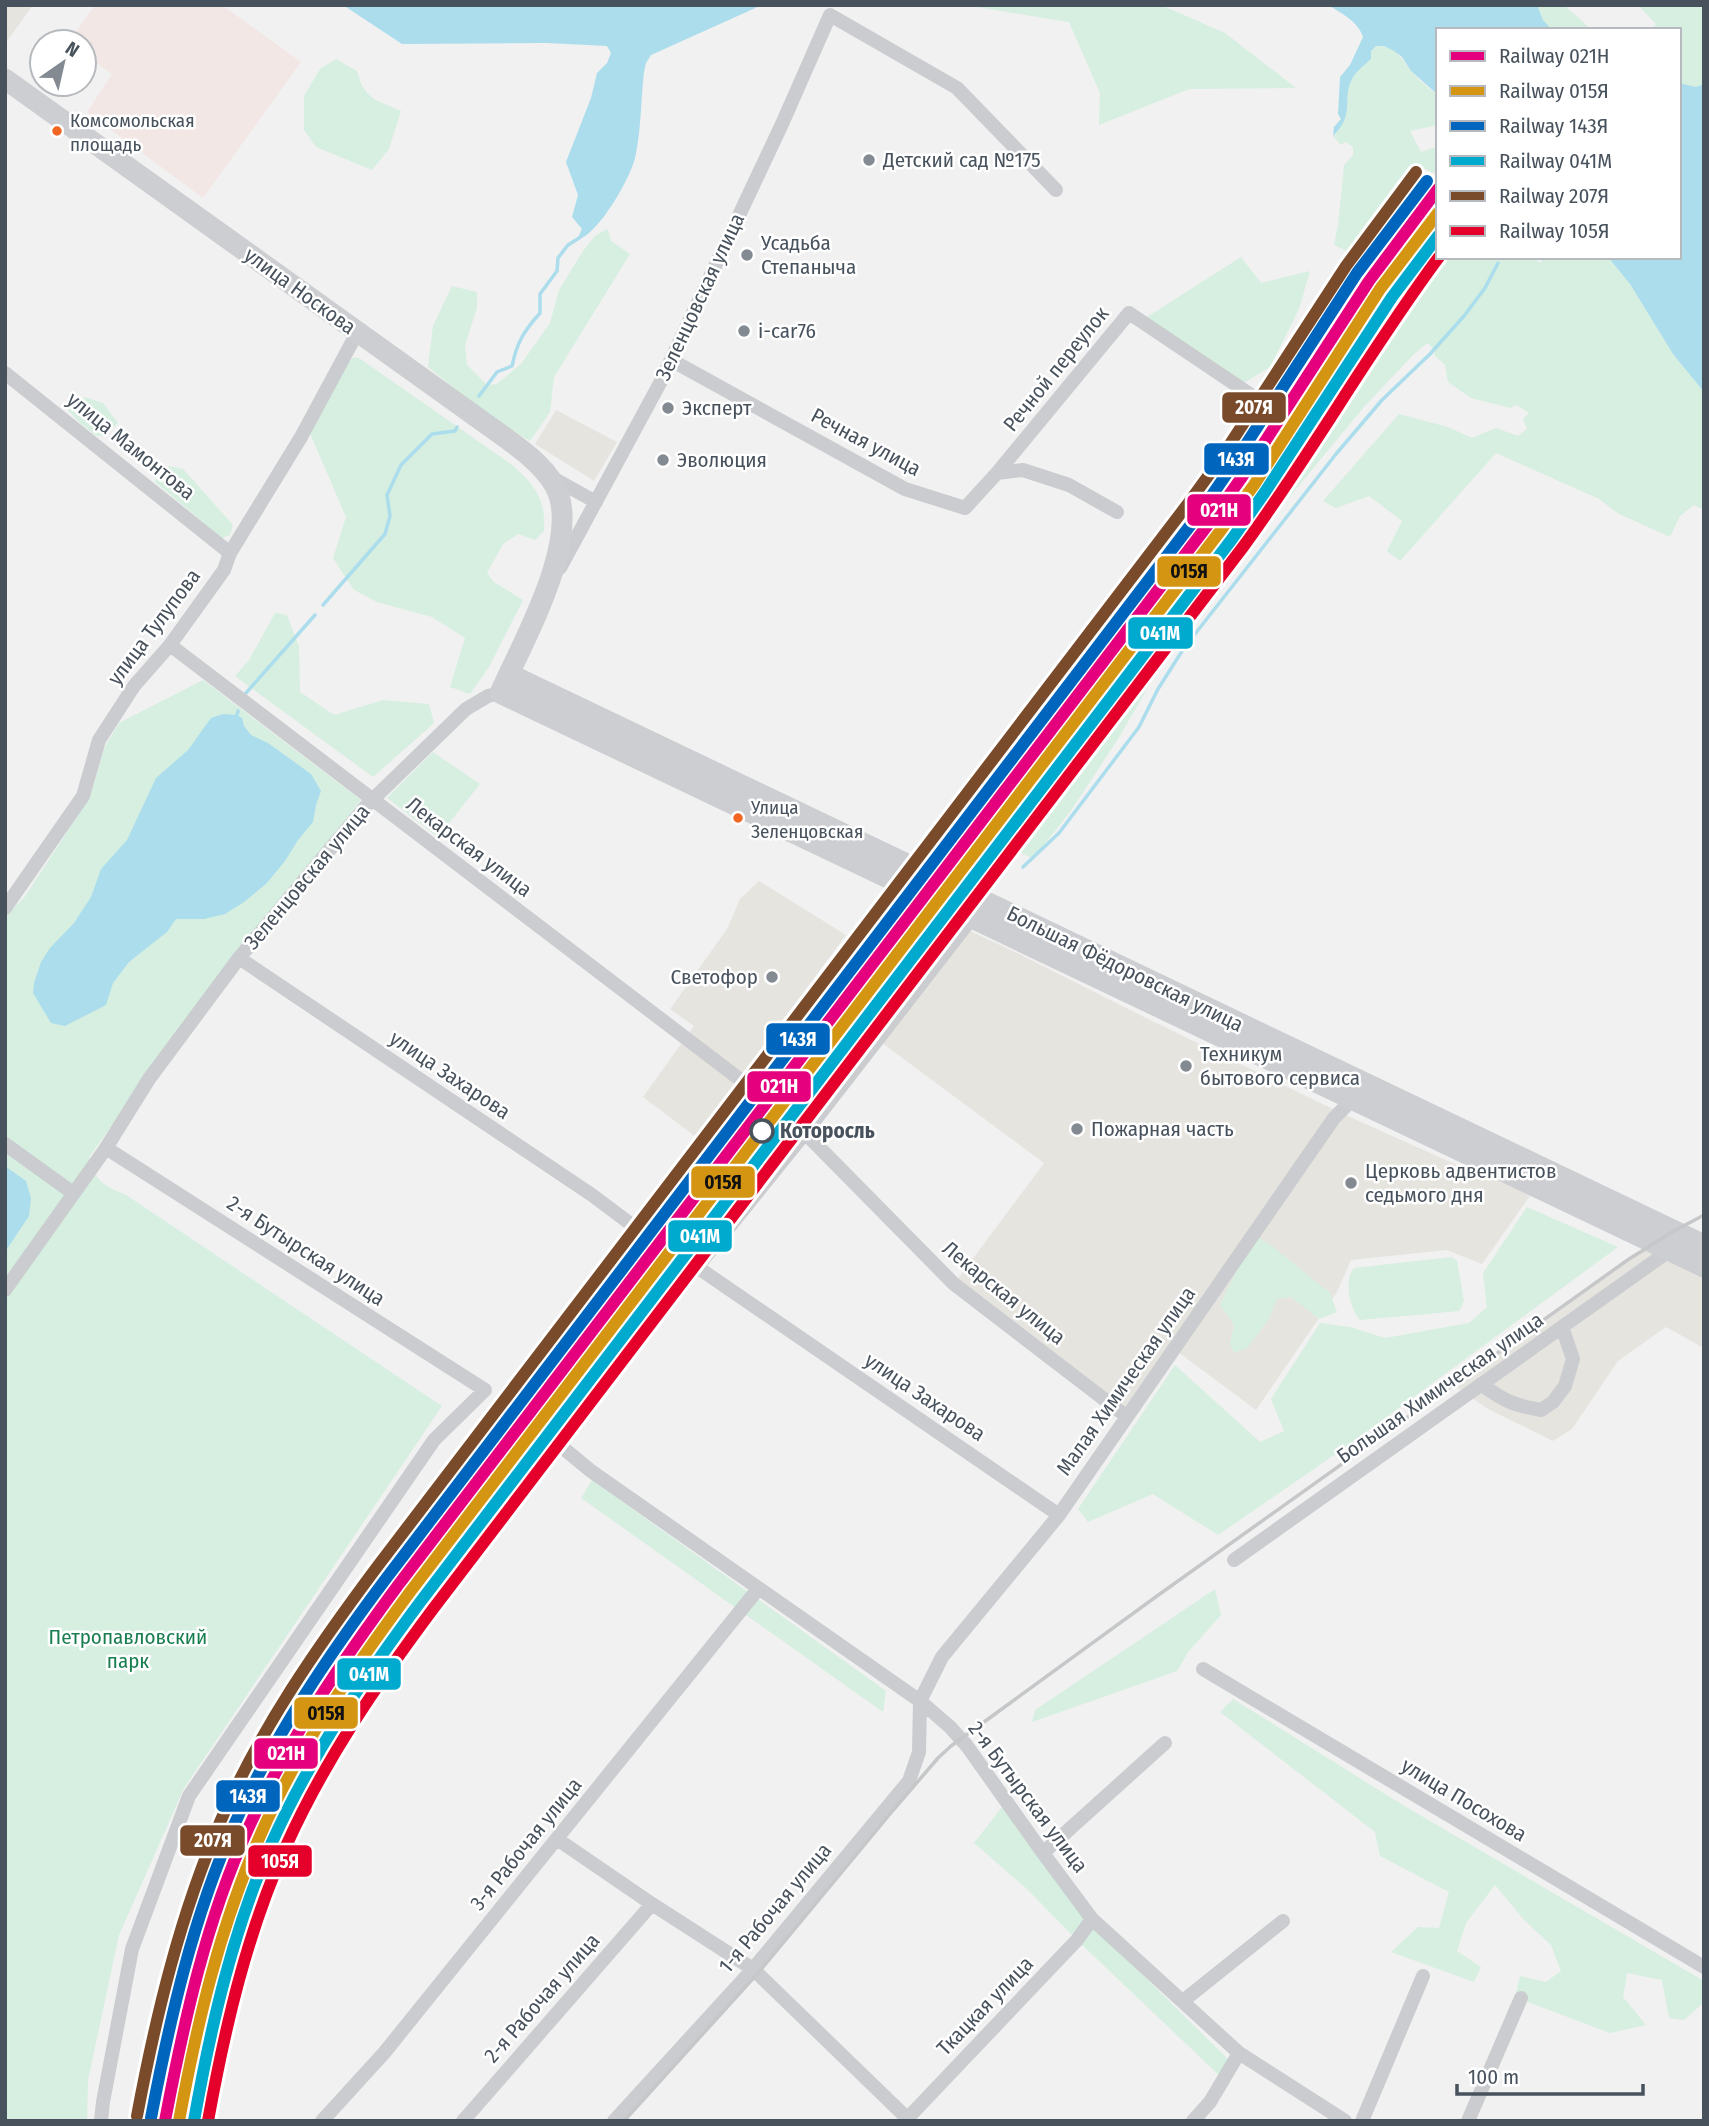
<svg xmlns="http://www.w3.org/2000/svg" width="1709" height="2126" font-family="'Fira Sans Condensed',sans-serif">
<rect width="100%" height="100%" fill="#f1f1f1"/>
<path fill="#e6e4df" d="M5 5H33L5 44Z
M556 410 617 442 594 481 535 444Z
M759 881 846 935 696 1137 643 1097 694 1026 670 1009 727 929 740 899Z
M964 928 1019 954 1144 1017 1339 1112 1468 1170 1532 1193 1482 1264 1447 1250 1351 1260 1337 1292 1256 1410 1174 1349 1126 1416 954 1284 1044 1163 878 1040Z
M1647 1248 1704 1275V1348L1666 1327 1618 1361 1572 1429 1553 1441 1488 1409 1454 1386Z"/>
<path fill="#f3e7e5" d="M95 5H222L301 62 203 198 87 112 112 74 84 55V42H69Z"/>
<path fill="#d6efe0" d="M963 5H1161L1225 33 1296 88 1189 89 1099 125 1100 93 1069 22Z
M1537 5H1564L1592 30H1552L1543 20Z
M1638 5H1704V84L1696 87 1679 83V30H1651L1656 24Z
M1376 46C1397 46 1400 58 1412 72 1419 80 1429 89 1438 95V125L1410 131 1421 152 1438 146V175L1421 167 1420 179C1404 187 1392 217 1381 232L1375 238 1351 253 1334 245 1338 225 1344 165 1353 155V147L1346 142 1341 145 1333 136C1351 117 1342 100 1352 79 1356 71 1365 65 1371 59V51Z
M336 59 357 71C364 99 376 100 401 111L389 149 372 170 316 147 304 130V96L320 69Z
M608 229 611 241 630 254 554 377 550 412 530 441 489 416 428 367 433 326 452 286 477 292V308L465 345 467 365 487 385 497 384 521 364 550 323 559 290 583 251 596 235Z
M1438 255V257H1535L1537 261 1542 263 1540 257H1608L1630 284 1673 354 1704 392V510L1694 505 1680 516 1670 537 1619 514 1599 499 1496 453 1400 561 1387 551 1402 521 1369 496 1336 508 1323 501 1399 414 1448 427 1472 438 1496 428 1518 436 1527 429 1523 419 1529 413 1517 405 1510 408 1471 398 1448 382 1445 365 1435 356 1433 348 1427 343 1412 356 1364 407 1242 554 1162 663 1118 739 1072 809 1033 859 997 840 1003 835 1298 450 1348 374Z
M1241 257 1261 283 1310 271 1299 309 1270 367 1232 390 1147 317Z
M355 357 359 358 512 465C535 485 546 499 544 531L535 540 518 534 503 544 487 573 494 582 523 600 489 667 470 694 450 687 465 638 432 617 377 602 354 590 333 558 346 517 309 431 351 359Z
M85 397 103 403 118 423 105 435 97 436 80 423 65 407Z
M169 466 183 469 233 525 230 535 222 538 155 482 158 476Z
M275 613 287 615 299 647 300 692 334 715 383 700 429 704 434 723 373 777 235 676 249 660Z
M203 680 361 800 209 992 89 1157C97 1183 101 1184 126 1195L442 1406 184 1788 119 1935 88 2080 87 2121H5V916L24 898 91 795 104 748 119 723Z
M433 752 480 784 438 837 387 798Z
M1527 1207 1618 1247 1340 1451 1218 1535 1153 1494 1088 1522 1078 1509 1175 1365 1260 1442 1284 1431 1271 1399 1320 1323 1350 1327 1385 1338 1469 1323 1487 1307 1483 1273Z
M1259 1238 1272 1246 1330 1293 1337 1312 1319 1319 1291 1297 1277 1299 1269 1319 1247 1348 1234 1353 1230 1343 1234 1325 1220 1305 1249 1245Z
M1452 1257 1457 1261 1464 1301 1459 1311 1360 1320C1350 1309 1343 1280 1354 1268Z
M592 1480 886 1691 883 1712 581 1498Z
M1215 1589 1221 1615 1189 1651 1177 1671 1032 1722 1035 1710Z
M1233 1699 1406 1807 1704 1981V2002L1684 2020 1669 2018 1662 1980 1627 1973 1623 1997 1646 2025 1610 2033 1515 1997 1520 1976 1546 1982 1561 1971 1551 1945 1524 1920 1495 1885 1466 1923 1457 1951 1481 1967 1474 1982 1391 1952 1418 1927 1439 1928 1449 1892 1380 1856 1375 1832 1220 1712Z
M1002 1807 1090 1923 1232 2063 1224 2080 1077 1940 1027 1889 974 1843Z"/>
<path fill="#abddec" d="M343 5H762L651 55 646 63 644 72C641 98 641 134 635 158 630 179 598 235 577 240L582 229 572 217 578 195 566 162 591 98 597 73 607 63 611 53 607 46 547 43 402 44Z
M1328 5H1537L1543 20 1552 30H1438V95L1411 71 1402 57 1394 51 1384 46H1376L1371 51V59C1365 65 1356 71 1352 79 1341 102 1356 113 1333 136L1334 127 1341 119 1338 114 1340 77 1350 65 1363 37C1358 21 1341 13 1328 5Z
M1679 83 1696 87 1704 84V392L1673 354 1630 284 1608 257H1679Z
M223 714 237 715 242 718 244 726 251 735 268 743 311 774 321 791 316 805 313 822 298 840 285 861 266 884 244 902 225 914 204 919H176L167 932 129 962 113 983 106 1005 65 1026 51 1023 33 993 34 983 41 962 50 948 74 923 91 897 101 869 127 840 156 778 188 750 211 718Z
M5 1166 26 1181 31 1198 29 1216 5 1252Z"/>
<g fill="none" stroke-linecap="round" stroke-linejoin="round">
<path stroke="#abddec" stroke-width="3.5" d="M479 396 497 372 512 366C517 342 524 331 540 313V294L557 271 558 258 568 245 579 238
M323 605 385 534 390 516 387 495 401 465 432 434 455 431 457 427
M246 693 315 615
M237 715 238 711
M1023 867 1059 833 1139 727 1158 689 1184 648 1271 537 1336 454 1382 400 1430 354 1464 316 1485 288 1498 263"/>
<path stroke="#cacccf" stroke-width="14" d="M671 360 905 489 965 508 997 473 1023 470 1069 485 1117 512
M5 373 230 553
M997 473 1129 313 1257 399
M551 477 596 502
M560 568 660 383 782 124 830 15 957 88 1056 190
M170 645 742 1081
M5 908 83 796 99 740 134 686 170 645 224 570 230 553 301 437 357 333
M972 918 805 1133 697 1267 634 1338 577 1408 557 1443 591 1471 920 1701 950 1727 967 1746 1043 1853 1092 1919 1239 2053 1345 2121
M239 958 592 1195 636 1228
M805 1133 954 1284 1126 1416
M5 1144 73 1193
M697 1267 1059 1515
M5 1290 106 1148 149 1079 239 958 367 805 466 709 488 696 500 693
M1481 1384C1504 1401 1513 1405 1541 1410L1553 1402 1565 1386 1573 1359 1562 1327
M1234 1560 1669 1251
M1203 1669 1704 1967
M557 1839 652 1904 753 1969 910 2121
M1043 1853 1165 1743
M1183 2001 1283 1921
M101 2121 103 2102 132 1949 189 1796 434 1440 485 1390 106 1148
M322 2121 384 2053 758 1589
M463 2121 652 1904
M614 2121 753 1969 909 1781 919 1752 920 1701 942 1657 1059 1515 1334 1118 1357 1095
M905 2121 1077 1940 1092 1919
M1193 2121 1210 2102 1239 2053
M1362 2121 1423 1976
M1468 2121 1521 1998"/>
<path stroke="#ccced1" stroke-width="21" d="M5 79 496 431C517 446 542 463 555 486 583 538 522 643 500 693L1704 1267
M509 674 1704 1245"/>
<path stroke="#c5c7c9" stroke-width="3.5" d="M1146 637 1304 432
M624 2121 758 1973 890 1814 938 1758 951 1746 1157 1596 1629 1259 1674 1231 1704 1215"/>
<defs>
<path id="rail-1" d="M165 2121C184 2021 206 1921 248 1829 287 1741 342 1661 399 1584L1210 522 1242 477 1369 281 1438 189"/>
<path id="rail-2" d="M179 2121C197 2023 220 1926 260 1836 298 1748 353 1669 410 1592L1221 530 1254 485 1380 289 1438 213"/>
<path id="rail-3" d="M151 2118C170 2018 193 1917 235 1823 275 1734 330 1653 388 1576L1199 514 1230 469 1357 273 1427 181"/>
<path id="rail-4" d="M194 2121C211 2025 233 1929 273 1840 312 1754 365 1676 421 1601L1232 539 1265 492 1392 297 1438 236"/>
<path id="rail-5" d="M137 2116C156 2015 180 1915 221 1820 260 1729 318 1646 377 1567L1187 505 1219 461 1346 266 1416 172"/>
<path id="rail-6" d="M208 2121C225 2027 247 1932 287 1844 325 1760 377 1684 433 1609L1243 547C1312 453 1369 351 1439 257"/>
</defs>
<use href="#rail-1" stroke="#fff" stroke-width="18"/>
<use href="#rail-2" stroke="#fff" stroke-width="18"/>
<use href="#rail-3" stroke="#fff" stroke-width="18"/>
<use href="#rail-4" stroke="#fff" stroke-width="18"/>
<use href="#rail-5" stroke="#fff" stroke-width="18"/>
<use href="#rail-6" stroke="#fff" stroke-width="18"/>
<use href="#rail-1" stroke="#e5007d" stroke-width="12"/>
<use href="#rail-2" stroke="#d49513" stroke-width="12"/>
<use href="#rail-3" stroke="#0065bd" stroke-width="12"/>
<use href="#rail-4" stroke="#00a9ce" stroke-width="12"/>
<use href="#rail-5" stroke="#7a4b2a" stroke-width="12"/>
<use href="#rail-6" stroke="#e4002b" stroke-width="12"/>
</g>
<g fill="#f26522" stroke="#fff" stroke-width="2.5">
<circle cx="57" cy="131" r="6"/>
<circle cx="738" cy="818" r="6"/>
</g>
<g fill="#838a91" stroke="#fff" stroke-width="2.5">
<circle cx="869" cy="160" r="7"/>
<circle cx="747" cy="255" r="7"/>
<circle cx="744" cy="331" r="7"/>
<circle cx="668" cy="408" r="7"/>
<circle cx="663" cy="460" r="7"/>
<circle cx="772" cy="977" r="7"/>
<circle cx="1186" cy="1066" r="7"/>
<circle cx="1077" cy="1129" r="7"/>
<circle cx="1351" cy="1183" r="7"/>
</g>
<circle fill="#fff" stroke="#48525d" stroke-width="3.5" cx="762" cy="1131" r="11"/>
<g text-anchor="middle" stroke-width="5" stroke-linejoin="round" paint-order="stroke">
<g font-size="19" fill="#48525d" stroke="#fff" text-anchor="start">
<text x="70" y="127">Комсомольская<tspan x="70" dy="24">площадь</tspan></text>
<text x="751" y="814">Улица<tspan x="751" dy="24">Зеленцовская</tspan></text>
</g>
<g font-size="21" fill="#48525d" stroke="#fff" text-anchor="start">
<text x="883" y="167">Детский сад №175</text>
<text x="761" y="250">Усадьба<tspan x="761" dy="24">Степаныча</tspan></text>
<text x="758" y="338">i-car76</text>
<text x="682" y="415">Эксперт</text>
<text x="677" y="467">Эволюция</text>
<text x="758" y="984" text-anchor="end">Светофор</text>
<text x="1200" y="1061">Техникум<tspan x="1200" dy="24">бытового сервиса</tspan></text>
<text x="1091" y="1136">Пожарная часть</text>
<text x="1365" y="1178">Церковь адвентистов<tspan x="1365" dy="24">седьмого дня</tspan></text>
</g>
<g font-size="21" fill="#48525d" stroke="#fff">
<text transform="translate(300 291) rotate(36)" y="7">улица Носкова</text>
<text transform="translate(700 297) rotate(-65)" y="7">Зеленцовская улица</text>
<text transform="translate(1056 369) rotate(-51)" y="7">Речной переулок</text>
<text transform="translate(866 442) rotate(28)" y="7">Речная улица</text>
<text transform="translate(131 446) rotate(39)" y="7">улица Мамонтова</text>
<text transform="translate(154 627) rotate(-53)" y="7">улица Тулупова</text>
<text transform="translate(469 847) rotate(37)" y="7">Лекарская улица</text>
<text transform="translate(307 877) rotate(-50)" y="7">Зеленцовская улица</text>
<text transform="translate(1125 969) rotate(26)" y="7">Большая Фёдоровская улица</text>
<text transform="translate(450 1075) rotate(34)" y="7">улица Захарова</text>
<text transform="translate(306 1251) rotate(33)" y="7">2-я Бутырская улица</text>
<text transform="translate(1004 1293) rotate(39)" y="7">Лекарская улица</text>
<text transform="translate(1126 1381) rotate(-55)" y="7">Малая Химическая улица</text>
<text transform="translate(1440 1388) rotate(-35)" y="7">Большая Химическая улица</text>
<text transform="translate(925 1397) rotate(34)" y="7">улица Захарова</text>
<text transform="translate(1028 1797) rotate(53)" y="7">2-я Бутырская улица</text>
<text transform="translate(1464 1800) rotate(31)" y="7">улица Посохова</text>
<text transform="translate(526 1844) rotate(-51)" y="7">3-я Рабочая улица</text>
<text transform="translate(775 1908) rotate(-50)" y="7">1-я Рабочая улица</text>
<text transform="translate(542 1998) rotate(-49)" y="7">2-я Рабочая улица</text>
<text transform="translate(985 2006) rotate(-46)" y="7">Ткацкая улица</text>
</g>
<g font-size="21" font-weight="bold" fill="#48525d" stroke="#fff" text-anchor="start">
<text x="780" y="1138">Которосль</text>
</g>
<g font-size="21" fill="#197e4f" stroke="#fff">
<text x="128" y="1644">Петропавловский<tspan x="128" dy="24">парк</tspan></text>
</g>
</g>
<g stroke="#fff" stroke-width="2.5">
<rect x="1221" y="391" width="66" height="33" rx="7" fill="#7a4b2a"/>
<rect x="1203" y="442" width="67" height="34" rx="7" fill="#0065bd"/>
<rect x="1186" y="493" width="66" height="34" rx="7" fill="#e5007d"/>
<rect x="1156" y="555" width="66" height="33" rx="7" fill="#d49513"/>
<rect x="1127" y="616" width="67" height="34" rx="7" fill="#00a9ce"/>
<rect x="765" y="1022" width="66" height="34" rx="7" fill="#0065bd"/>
<rect x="746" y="1070" width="66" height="33" rx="7" fill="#e5007d"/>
<rect x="690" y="1165" width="66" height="34" rx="7" fill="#d49513"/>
<rect x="667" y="1219" width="66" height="34" rx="7" fill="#00a9ce"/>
<rect x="336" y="1657" width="66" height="34" rx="7" fill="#00a9ce"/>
<rect x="293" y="1696" width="66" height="34" rx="7" fill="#d49513"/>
<rect x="253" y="1737" width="66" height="33" rx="7" fill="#e5007d"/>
<rect x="215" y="1779" width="66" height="34" rx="7" fill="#0065bd"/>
<rect x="179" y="1824" width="67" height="33" rx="7" fill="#7a4b2a"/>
<rect x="247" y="1844" width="66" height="34" rx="7" fill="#e4002b"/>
</g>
<g font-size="19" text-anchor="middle" font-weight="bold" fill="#fff">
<text x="1254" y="414">207Я</text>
<text x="1236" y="466">143Я</text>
<text x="1219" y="517">021Н</text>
<text x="1160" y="640">041М</text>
<text x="798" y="1046">143Я</text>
<text x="779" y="1093">021Н</text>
<text x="700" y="1243">041М</text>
<text x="369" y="1681">041М</text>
<text x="286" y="1760">021Н</text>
<text x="248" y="1803">143Я</text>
<text x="213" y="1847">207Я</text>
<text x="280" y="1868">105Я</text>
</g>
<g font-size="19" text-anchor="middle" font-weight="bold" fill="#111">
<text x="1189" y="578">015Я</text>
<text x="723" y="1189">015Я</text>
<text x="326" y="1720">015Я</text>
</g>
<rect width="1709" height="2126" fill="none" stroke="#48525d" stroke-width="14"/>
<rect x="1436" y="28" width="245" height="231" fill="#ffffff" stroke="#b6babe" stroke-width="2"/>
<rect x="1450" y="51" width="35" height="10" fill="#e5007d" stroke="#b6babe" stroke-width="2"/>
<text x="1499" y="63" font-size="21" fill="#48525d">Railway 021Н</text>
<rect x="1450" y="86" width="35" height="10" fill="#d49513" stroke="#b6babe" stroke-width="2"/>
<text x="1499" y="98" font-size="21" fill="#48525d">Railway 015Я</text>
<rect x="1450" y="121" width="35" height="10" fill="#0065bd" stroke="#b6babe" stroke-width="2"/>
<text x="1499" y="133" font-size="21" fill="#48525d">Railway 143Я</text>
<rect x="1450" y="156" width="35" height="10" fill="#00a9ce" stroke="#b6babe" stroke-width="2"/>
<text x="1499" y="168" font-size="21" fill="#48525d">Railway 041М</text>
<rect x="1450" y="191" width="35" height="10" fill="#7a4b2a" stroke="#b6babe" stroke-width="2"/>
<text x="1499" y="203" font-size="21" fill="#48525d">Railway 207Я</text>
<rect x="1450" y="226" width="35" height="10" fill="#e4002b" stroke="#b6babe" stroke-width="2"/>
<text x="1499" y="238" font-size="21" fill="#48525d">Railway 105Я</text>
<g transform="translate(63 63) rotate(34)"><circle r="33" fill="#ffffff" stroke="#b6babe" stroke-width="2"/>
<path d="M0-5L12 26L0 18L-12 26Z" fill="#838a91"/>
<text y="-10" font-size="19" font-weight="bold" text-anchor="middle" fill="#48525d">N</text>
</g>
<path d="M1457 2084v10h186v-10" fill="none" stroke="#48525d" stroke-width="3.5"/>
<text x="1468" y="2084" font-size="21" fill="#48525d" stroke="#ffffff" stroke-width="5" paint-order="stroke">100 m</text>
</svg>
